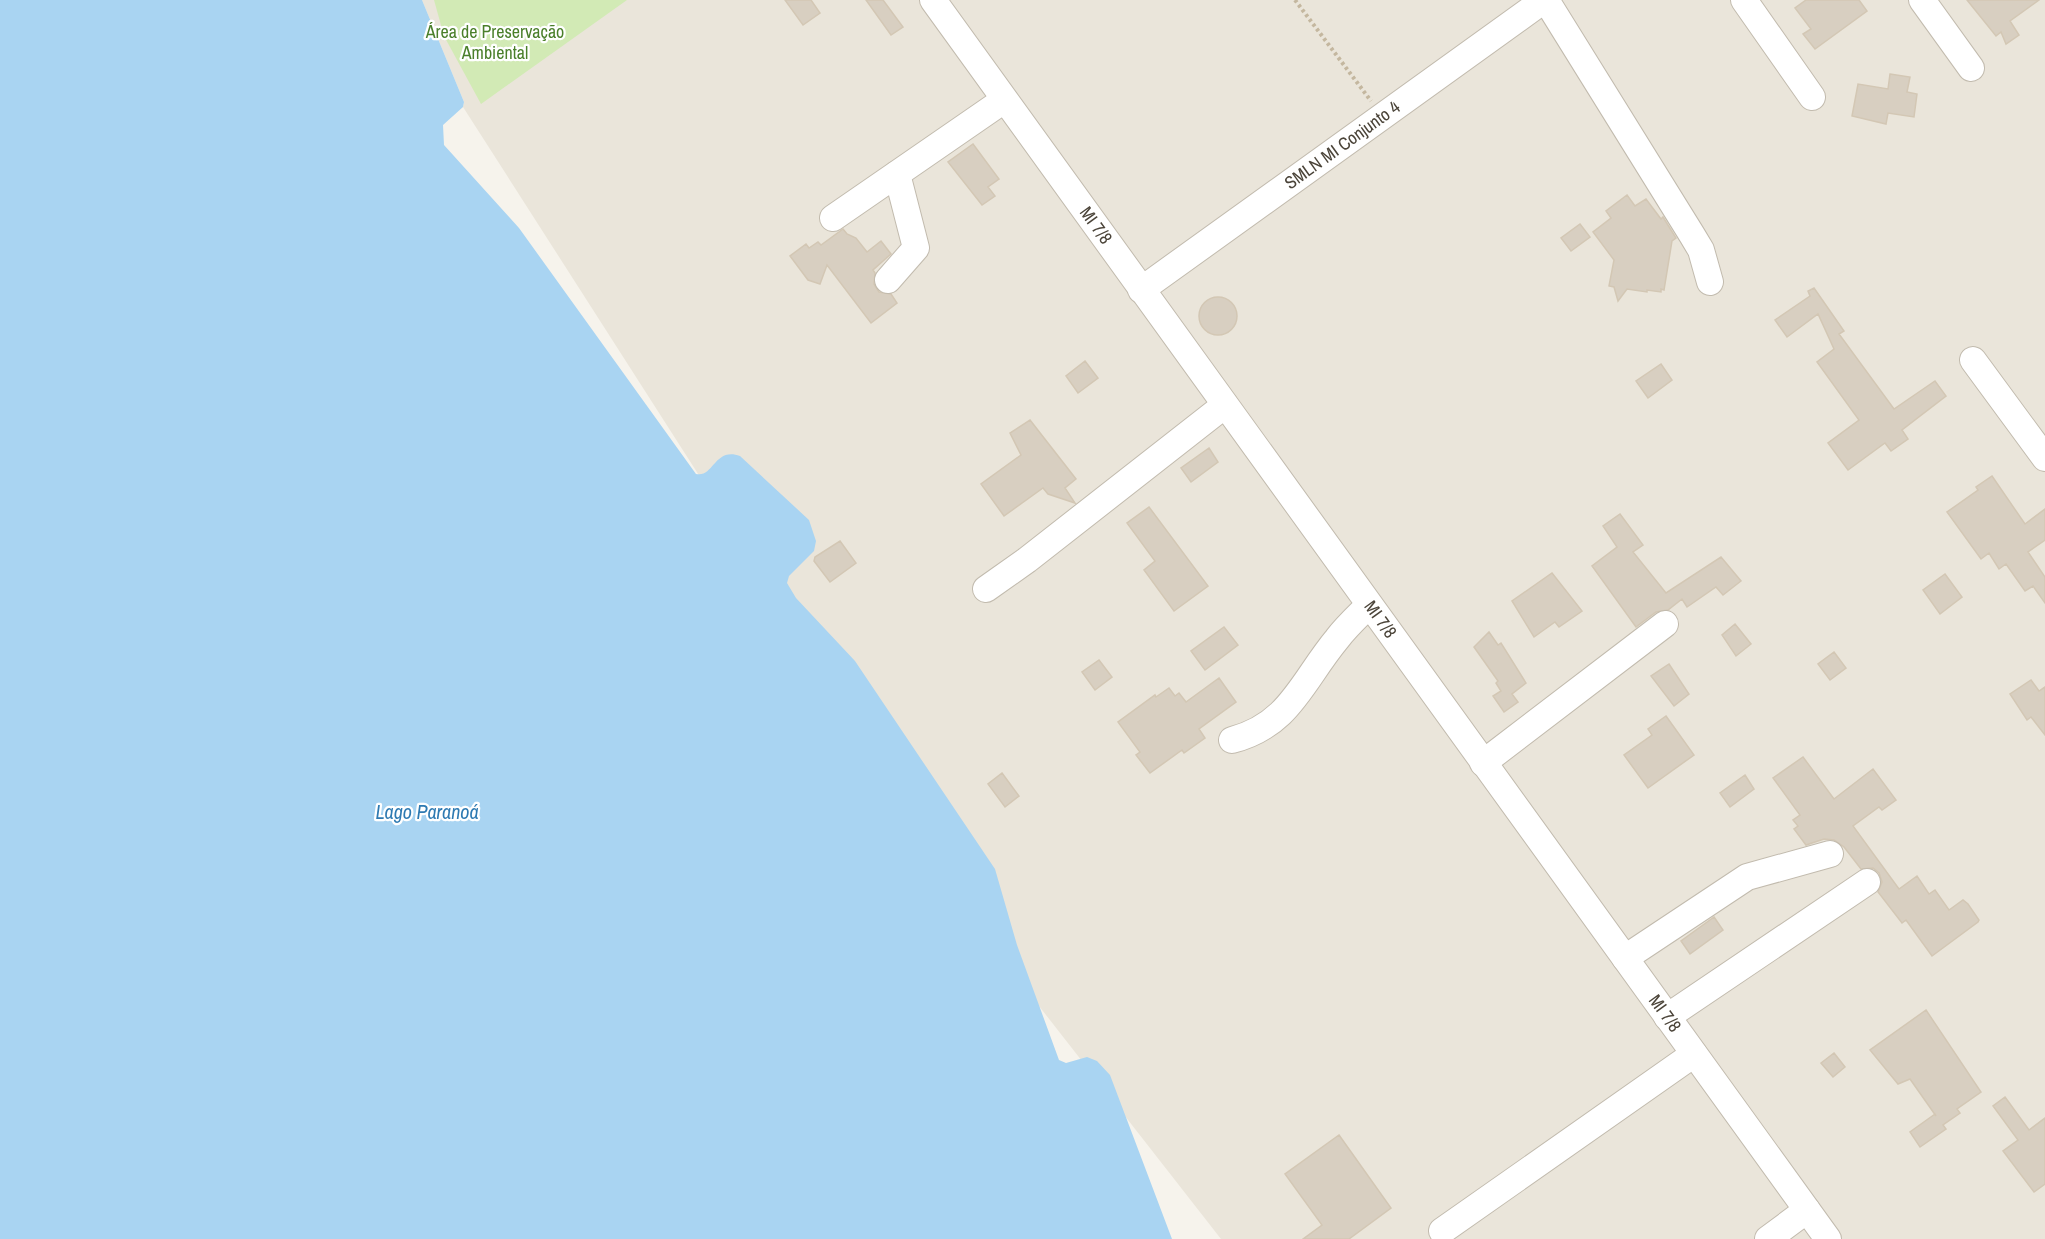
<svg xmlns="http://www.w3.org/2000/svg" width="2045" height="1239" font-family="'Archivo Narrow',sans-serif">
<rect width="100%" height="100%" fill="#f6f3ec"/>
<path fill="#eae5da" d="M422 0H2045V1239H1221L1039 1006 463 107 464 102Z"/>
<path fill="#d2eab5" d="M434 0H627L481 104 444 36Z"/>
<path fill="#a9d4f2" d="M0 0H422L464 102 463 107 443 125 444 145 519 228 696 474C714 478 714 447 740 456L809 520 816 541 814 551 789 576 787 583 796 598 855 661 995 869 1017 945 1059 1060 1066 1063 1087 1057 1097 1061 1110 1075 1172 1239H0Z"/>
<path fill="#d8cfc1" stroke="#d3c7b4" stroke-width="1.5" d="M785 0H811L820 13 803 25Z
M866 0H883L903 27 891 35Z
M1806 0H1859L1867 11 1815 49 1803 34 1811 29 1795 8Z
M1967 0H2039L2010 21 2019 35 2006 44 2001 32 1996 36Z
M1890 74 1910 77 1907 92 1917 94 1914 117 1888 113 1886 124 1852 116 1858 84 1888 89Z
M973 144 999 179 988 187 995 196 982 205 948 162Z
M1627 195 1635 206 1646 199 1661 219 1663 217 1676 238 1672 241 1664 290 1661 289V292L1647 290V292L1627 289 1618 301 1614 287 1609 286 1614 260 1593 232 1611 218 1606 211Z
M1580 224 1590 237 1571 251 1561 238Z
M843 229 847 234 856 238 867 252 881 241 891 254 873 270 875 273 874 284 879 292 891 294 897 303 871 323 827 265 820 284 808 280 790 256 806 244 809 248 818 242 821 245Z
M1814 288 1844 331 1839 334 1894 409 1935 381 1946 396 1902 430 1908 439 1891 451 1885 443 1848 470 1828 443 1859 420 1817 362 1834 349 1818 314 1787 337 1775 320 1810 296 1808 291Z
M1199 316a19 19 0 1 1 38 0a19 19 0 1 1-38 0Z
M1085 361 1098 378 1078 393 1066 376Z
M1661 364 1672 380 1648 398 1636 381Z
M1030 420 1076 479 1065 488 1075 503 1048 494 1043 488 1004 516 981 484 1021 455 1010 433Z
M1209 448 1218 462 1191 482 1181 468Z
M1992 476 2025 524 2045 509V540L2028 552 2045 577V603L2033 586 2025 591 2006 564 1999 569 1989 553 1981 559 1947 512 1978 490 1976 487Z
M1149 507 1208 586 1174 611 1144 570 1155 561 1127 523Z
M1620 514 1643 545 1633 552 1666 593 1721 557 1741 581 1723 595 1716 587 1687 607 1682 599 1668 610 1656 612 1636 627 1592 566 1617 547 1603 526Z
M840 541 856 563 830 582 814 561 815 557Z
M1552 573 1582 611 1559 627 1555 622 1534 637 1512 601Z
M1945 574 1962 597 1940 614 1923 590Z
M1735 624 1751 644 1736 656 1722 635Z
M1224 627 1238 645 1205 670 1191 651Z
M1489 632 1498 645 1501 643 1526 683 1512 694 1518 702 1504 712 1493 696 1501 691 1496 683 1498 681 1474 647Z
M1834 652 1846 668 1830 680 1818 664Z
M1099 660 1112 677 1095 690 1082 672Z
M1669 664 1689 694 1674 706 1651 676Z
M1219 678 1236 702 1199 729 1205 738 1184 753 1182 750 1150 773 1136 755 1140 752 1118 722 1155 695 1156 697 1169 688 1175 696 1179 693 1186 702Z
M2031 680 2039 691 2045 687V735L2031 717 2027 720 2010 694Z
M1666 716 1694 755 1648 788 1624 755 1652 735 1648 729Z
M1803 757 1834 799 1873 769 1896 800 1882 810 1879 807 1853 826 1899 889 1917 876 1929 894 1935 890 1949 910 1963 900 1968 904 1979 920 1978 922 1932 956 1906 920 1902 923 1878 892 1882 882 1879 873 1873 868 1861 869 1844 847 1834 840 1824 839 1806 845 1794 829 1798 826 1793 820 1800 815 1773 778Z
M1002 773 1019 796 1005 807 988 784Z
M1745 775 1754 789 1730 807 1720 793Z
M1714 917 1723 930 1690 954 1681 941Z
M1926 1010 1981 1092 1957 1109 1960 1113 1943 1125 1946 1129 1920 1147 1910 1132 1935 1114 1936 1116 1910 1079 1898 1084 1870 1050Z
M1834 1053 1845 1067 1833 1077 1821 1063Z
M2005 1097 2029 1130 2045 1118V1184L2034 1192 2003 1151 2018 1140 1993 1106Z
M1339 1135 1391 1208 1349 1239H1303L1322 1225 1285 1174Z"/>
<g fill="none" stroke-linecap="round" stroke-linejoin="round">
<defs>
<g id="minor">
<path id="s1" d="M933 0 1828 1239"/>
<path d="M1546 0 1692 235 1701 250 1710 282"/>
<path d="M1744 0 1812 97"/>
<path d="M1922 0 1971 68"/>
<path d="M833 218 1004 100"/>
<path d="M888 280 916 248 897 174"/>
<path id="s2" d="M1141 290 1544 0"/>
<path d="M1973 360 2045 458"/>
<path d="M986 589 1027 560 1225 405"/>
<path d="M1232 740C1290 725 1302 681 1337 639 1346 627 1358 616 1369 605"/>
<path d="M1483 763 1665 624"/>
<path d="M1625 958 1747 877 1830 854"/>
<path d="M1667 1017 1867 882"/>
<path d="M1442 1231 1694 1054"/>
<path d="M1768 1239 1807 1210"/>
</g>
</defs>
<use href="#minor" stroke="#c2bbae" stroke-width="28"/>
<path stroke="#c4b79f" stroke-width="4" stroke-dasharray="3 3" stroke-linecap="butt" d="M1295 0 1371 101"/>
<use href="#minor" stroke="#fff" stroke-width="26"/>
</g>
<g text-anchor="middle" stroke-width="4.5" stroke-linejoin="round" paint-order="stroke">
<g font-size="18" fill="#4a7f2a" stroke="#fff">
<text x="495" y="38">Área de Preservação<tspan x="495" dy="21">Ambiental</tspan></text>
</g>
<g font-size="18" fill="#4b4439" stroke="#fff">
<text dy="6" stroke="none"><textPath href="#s2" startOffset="248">SMLN MI Conjunto 4</textPath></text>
<text dy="6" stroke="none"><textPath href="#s1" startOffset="278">MI 7/8</textPath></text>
<text dy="6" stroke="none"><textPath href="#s1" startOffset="764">MI 7/8</textPath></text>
<text dy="6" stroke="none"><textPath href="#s1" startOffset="1250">MI 7/8</textPath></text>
</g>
<g font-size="20" font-style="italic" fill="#2e7ab2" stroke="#fff">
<text x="427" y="819">Lago Paranoá</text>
</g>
</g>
</svg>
